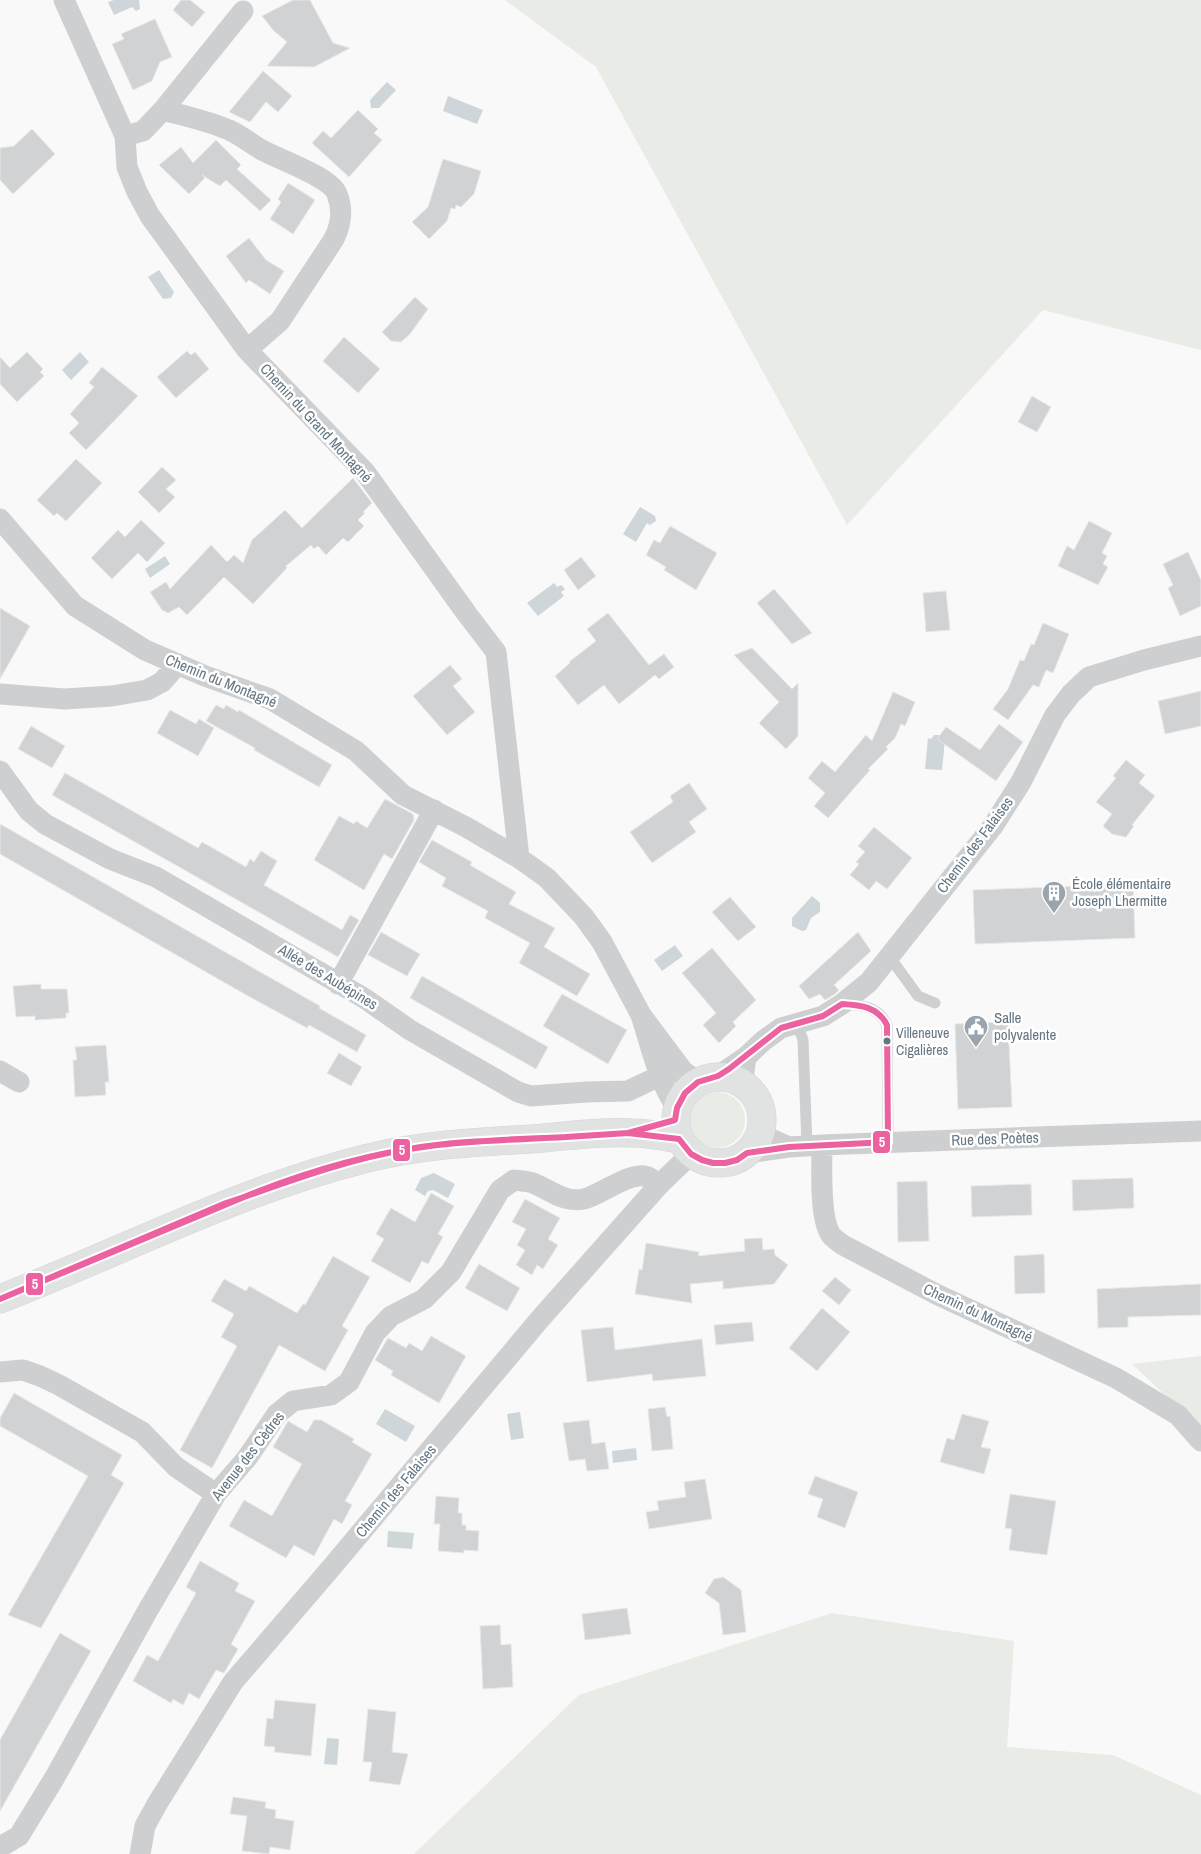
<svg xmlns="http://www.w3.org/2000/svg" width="1201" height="1854" font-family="'Archivo Narrow',sans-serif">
<rect width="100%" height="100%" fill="#f9f9f9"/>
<path fill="#e8ebe6" d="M505 0H1201V350L1043 310 847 525 596 67Z
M689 1120a28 28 0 1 1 56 0a28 28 0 1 1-56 0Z
M1201 1356V1429L1132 1364Z
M832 1613 1014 1641 1007 1747 1113 1755 1201 1795V1854H414L579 1695Z"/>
<path fill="#ced6d9" d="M114 0H139L140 9 136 11 132 7 114 15 108 2Z
M387 82 396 90 379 108H371L370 100Z
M448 96 483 110 477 124 443 111Z
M159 270 174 292 171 298 163 299 148 277Z
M80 352 89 362 71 380 62 370Z
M640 507 655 516 656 521 650 525 647 523 636 542 623 534Z
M165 556 170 564 150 578 145 569Z
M554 583 557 587 561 585 565 589 561 592 564 596 538 616 527 603Z
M934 735H939L945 740 942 770 925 769 928 738 931 739Z
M812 896 820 903V912L811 918 806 930 802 931 792 926V918Z
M675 945 683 956 662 971 654 960Z
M434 1173 455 1184 448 1198 433 1190 428 1191 425 1196 415 1190 421 1178Z
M385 1409 415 1426 406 1442 376 1424Z
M520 1412 524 1438 511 1440 507 1414Z
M636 1448 637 1460 613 1463 612 1451Z
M388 1531 414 1533 412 1549 387 1547Z
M327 1738 339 1739 337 1765 324 1764Z"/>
<path fill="#d0d2d3" stroke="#e8e8e8" d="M181 0H190L205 12 192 27 173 10Z
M293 0H310L333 43 350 48 314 67 267 66 287 42 273 30 262 16Z
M155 19 172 57 160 62 152 81 133 90 112 44 124 39 121 34Z
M263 71 292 96 278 112 266 102 250 122 229 112Z
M358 110 378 129 374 133 382 140 349 177 312 143 323 131 331 138Z
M32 129 55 154 13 194 0 180V148L14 146Z
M216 140 241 165 237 169 271 200 260 211 226 180 220 186 202 175 205 178 189 194 159 165 181 147 193 163Z
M443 159 481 171 474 194 461 207 456 205 455 209 451 208 447 221 429 239 412 222 428 207Z
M288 183 315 200 293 234 270 219 281 202 278 199Z
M249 238 266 260 284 271 270 294 249 280 246 283 226 256Z
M415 297 428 309 410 334 401 342 391 341 382 332Z
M344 337 380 369 358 393 323 361Z
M187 351 191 355 195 352 209 369 176 398 157 377Z
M27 352 43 369 40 372 44 376 17 402 0 384V357L10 368Z
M102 367 138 396 86 450 69 433 79 423 70 414 94 387 89 383Z
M1032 396 1051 407 1037 432 1018 422Z
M76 459 102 483 66 521 57 513 54 516 37 500Z
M162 467 176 480 166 489 175 497 159 513 138 492Z
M353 478 372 503 363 512 365 513 358 520 364 526 348 542 343 538 326 555 318 546 314 549 311 545 286 566 287 568 253 604 224 577 187 615 179 607 168 613 162 610 150 592 166 582 170 589 211 545 227 562 234 555 243 563 252 540 285 510 302 528Z
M141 520 165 543 147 562 138 553 112 579 91 558 118 530 125 537Z
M1089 521 1112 533 1102 553 1107 556 1103 564 1108 567 1098 585 1058 566 1067 546 1074 550Z
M670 526 717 553 696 590 664 570 666 567 646 555 654 540 660 543Z
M1188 552 1201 580V606L1180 616 1168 588 1173 585 1163 564Z
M581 557 596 576 578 590 564 570Z
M774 589 812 633 792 644 757 603Z
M946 591 950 630 926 632 923 593Z
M0 608 30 626 0 679Z
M608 613 649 665 664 654 674 667 659 679 655 675 619 704 604 685 578 705 555 676 570 663 569 662 596 641 587 629Z
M1043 623 1069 634 1053 673 1046 670 1039 687 1033 685 1008 720 993 709 1008 689 1020 660 1024 661 1031 644 1034 645Z
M752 648 792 689 798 683V736L786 749 759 723 779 702 734 655Z
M450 665 462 679 453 686 475 712 447 735 413 696Z
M1201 691V726L1165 734 1158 701Z
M893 692 915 702 905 726 901 724 895 738 886 747 888 749 868 769 870 770 828 818 814 806 825 793 808 778 822 761 835 772 866 735 872 741Z
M216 705 224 709 226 705 238 712 239 710 332 765 319 787 254 750 255 748 206 721Z
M170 710 196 724 199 719 214 728 198 756 157 733Z
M999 724 1023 742 996 781 937 739 946 727 980 750Z
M31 726 65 746 52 768 18 749Z
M1126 760 1145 775 1139 783 1155 796 1132 825 1134 826 1126 837 1112 834 1103 826 1112 814 1096 802 1116 778 1113 776Z
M65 773 198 848 202 842 246 867 250 859 254 862 261 851 277 861 264 885 342 930 350 915 359 920 338 957 52 795Z
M689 783 707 809 689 822 696 832 652 863 630 832 673 802 670 796Z
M385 799 413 814 414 820 392 859 384 854 364 890 314 860 339 816 354 824 356 821 367 828Z
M0 824 320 1006 319 1008 366 1035 357 1052 309 1025 307 1028 248 996 0 854Z
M874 827 912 858 887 889 876 881 869 890 850 875 859 864 856 862 865 852 858 846Z
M432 840 472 862 470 865 516 892 509 904 555 928 544 947 590 974 577 996 519 963 530 943 485 918 488 911 442 886 446 878 419 862Z
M1133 884 1135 938 975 944 973 890Z
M730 897 756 927 738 941 712 912Z
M381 932 420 954 407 976 368 955Z
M858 932 871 951 834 985 839 990 835 994 825 1000 820 994 809 999 799 986Z
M712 948 756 1000 733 1022 736 1026 719 1043 703 1025 716 1013 682 973Z
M422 976 548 1047 536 1069 410 998Z
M41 984V989H67L69 1013H66V1018L35 1020V1016L16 1017 13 986Z
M562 994 627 1030 608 1064 543 1026Z
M1008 1022 1012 1107 958 1109 955 1024Z
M106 1045 109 1082H105L106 1095 75 1097 73 1060H77L75 1047Z
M339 1053 362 1067 351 1086 327 1073Z
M1133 1178 1134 1208 1073 1211 1072 1180Z
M927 1181 929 1241 898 1242 897 1182Z
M1031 1184 1032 1215 972 1217 971 1186Z
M431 1193 454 1206 438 1234 443 1237 428 1264 422 1261 410 1283 371 1261 384 1239 376 1234 391 1208 415 1222Z
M525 1199 560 1218 548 1239 558 1245 543 1269 537 1265 532 1275 516 1265 525 1250 517 1245 526 1229 512 1222Z
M762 1238 763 1250 774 1249 775 1255 788 1265 774 1284 723 1289V1281L690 1284 692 1303 635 1294 639 1269 642 1270 646 1243 699 1252 698 1256 745 1251 744 1239Z
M1044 1254 1045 1293 1015 1294 1014 1256Z
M333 1256 370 1277 342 1326 348 1330 325 1371 279 1345 212 1468 180 1450 237 1346 221 1337 234 1314 211 1301 224 1279 246 1291 249 1286 297 1313 303 1304 305 1305Z
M479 1264 520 1288 507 1311 465 1288Z
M835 1277 851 1290 839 1305 822 1291Z
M1201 1284V1315L1128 1317V1327L1098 1328 1097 1289Z
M822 1308 850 1332 817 1371 789 1348Z
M752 1322 754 1341 716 1345 714 1325Z
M613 1327 615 1350 702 1339 706 1376 653 1381 652 1374 587 1382 581 1330Z
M431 1336 466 1356 439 1403 391 1375 393 1371 375 1360 388 1338 406 1348 409 1343 422 1351Z
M14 1393 122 1455 111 1475 124 1483 41 1628 8 1615 88 1476 0 1426V1418Z
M665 1407 667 1417 670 1416 673 1449 652 1451 648 1409Z
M962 1414 989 1421 981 1447 991 1449 984 1474 940 1462 947 1438 954 1440Z
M314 1420H321L354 1439 352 1442 372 1454 345 1501 352 1505 342 1524 334 1519 314 1556 294 1545 286 1558 229 1526 244 1500 272 1516 302 1464 273 1447 288 1421 307 1432Z
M589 1420 592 1444 605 1442 609 1469 587 1471 585 1459 569 1461 563 1423Z
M815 1476 858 1492 845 1528 817 1517 823 1499 808 1494Z
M705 1479 712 1519 649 1529 646 1512 659 1510 657 1501 686 1497 684 1482Z
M1010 1494 1056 1501 1047 1555 1009 1550 1012 1529 1005 1528Z
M436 1496 459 1498 458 1513H462V1525H466V1530L479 1531 478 1551 464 1550V1553L438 1551 440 1524H434Z
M200 1561 239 1583 235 1591 255 1601 231 1644 238 1649 224 1673 216 1670 199 1699 189 1693 183 1705 173 1699 171 1703 133 1681 147 1655 158 1661 196 1593 186 1587Z
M723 1577 741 1590 746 1632 723 1635 719 1603 705 1593 714 1579Z
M627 1608 631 1634 585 1640 582 1614Z
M500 1625 501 1645 511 1644 513 1687 483 1689 480 1626Z
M60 1633 91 1651 0 1811V1740Z
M275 1700 316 1704 311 1756 274 1752 275 1747 264 1746 267 1718 273 1719Z
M368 1709 396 1712 392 1752 408 1754 400 1785 369 1781 372 1762H363Z
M233 1797 266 1802 265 1808 276 1810 275 1818 294 1821 290 1850 270 1847 269 1854 242 1851 247 1816 230 1814Z"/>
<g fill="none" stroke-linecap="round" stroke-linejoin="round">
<defs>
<path id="secondary" d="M676 1120a43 43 0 1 1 86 0a43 43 0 1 1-86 0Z
M0 1299C121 1252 237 1191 364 1159 419 1145 476 1142 532 1139 565 1136 602 1131 634 1133 649 1133 665 1137 679 1139"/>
</defs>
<use href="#secondary" stroke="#d5d6d7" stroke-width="29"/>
<path stroke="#cecfd0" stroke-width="11" d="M889 956 918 996 935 1003
M842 1004C861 1005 878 1006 887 1025L888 1142
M797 1023 803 1040 807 1146"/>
<path stroke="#cecfd0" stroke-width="21" d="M64 0 125 136 127 167 137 192 150 216 247 350 365 472 467 614 496 652 519 858
M163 110C185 116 209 121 229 130 241 135 251 144 262 150 278 159 331 177 337 194 343 209 341 225 334 239L280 321 247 350
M125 136 143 131 163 110 243 11
M0 519 75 606 145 650 205 676 270 699 356 751 403 795 466 827 519 858 547 878 584 917 602 942 641 1015
M0 694 65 699 112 696 147 690 162 682 178 664
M0 771 29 811 45 824 110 859 156 877 364 998 410 1030 518 1092 531 1096 586 1092 628 1091 668 1072 683 1071
M338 984 434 810
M0 1071 19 1082
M718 1076 746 1057 763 1041 781 1028 823 1016 842 1004 869 982 993 826 1021 782 1055 715 1071 694 1089 677 1144 660 1201 646
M744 1085V1071L746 1057
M677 1108C658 1081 651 1046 641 1015L683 1071 698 1082
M760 1134 789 1147
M822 1145C822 1166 819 1218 831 1235 834 1239 839 1242 843 1245L936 1294 1116 1378 1178 1415 1201 1441
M747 1153 789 1147 822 1145 1201 1131
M0 1372 23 1370 40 1376 59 1385 142 1432 176 1467 216 1494
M0 1847 19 1836 55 1777 148 1610 216 1494 247 1458 277 1414 293 1401 331 1395 349 1382 375 1333 391 1316 424 1299 451 1272 500 1190 514 1180C520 1181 527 1181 533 1183 550 1190 564 1203 584 1199 602 1195 633 1168 650 1178 652 1180 655 1184 658 1186
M140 1854 145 1826 157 1804 233 1682 331 1568 540 1319 658 1186 691 1154"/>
<use href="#secondary" stroke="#e1e2e2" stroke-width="28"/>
<defs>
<path id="bus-1" d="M842 1004C861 1005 878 1007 887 1025L888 1142 789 1147 747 1153 737 1160 725 1163H713L702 1160 691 1154 679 1139 628 1133 675 1120 677 1108 685 1093 698 1082 718 1076 729 1069 781 1028 823 1016Z
M566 1137 628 1133
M566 1137 628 1133
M244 1197 0 1299 226 1203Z
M244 1197C303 1173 366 1154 430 1146 475 1140 521 1139 566 1137
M244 1197C298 1178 353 1158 409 1149 461 1140 514 1140 566 1137"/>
</defs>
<use href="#bus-1" stroke="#fff" stroke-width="10"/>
<use href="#bus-1" stroke="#ec619f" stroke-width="6"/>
</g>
<defs>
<symbol id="building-pin" viewBox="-11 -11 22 30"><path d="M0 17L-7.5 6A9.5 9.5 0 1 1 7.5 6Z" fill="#99a4ac" stroke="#fff"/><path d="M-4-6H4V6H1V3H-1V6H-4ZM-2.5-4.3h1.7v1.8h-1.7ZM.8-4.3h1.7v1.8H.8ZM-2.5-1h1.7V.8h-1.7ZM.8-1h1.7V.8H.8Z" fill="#fff"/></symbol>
<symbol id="civic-pin" viewBox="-11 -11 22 30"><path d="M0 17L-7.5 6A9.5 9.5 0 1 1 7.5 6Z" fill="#99a4ac" stroke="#fff"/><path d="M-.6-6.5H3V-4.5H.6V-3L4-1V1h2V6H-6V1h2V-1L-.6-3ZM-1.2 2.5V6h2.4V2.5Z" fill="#fff"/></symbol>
</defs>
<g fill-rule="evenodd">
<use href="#building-pin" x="1040" y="879" width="28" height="38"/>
<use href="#civic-pin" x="962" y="1013" width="28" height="38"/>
</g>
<circle fill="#657683" stroke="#fff" stroke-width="2" cx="887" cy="1041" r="4.5"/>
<g text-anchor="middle" stroke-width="5" stroke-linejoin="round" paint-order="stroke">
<g font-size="14" fill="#657683" stroke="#fff" text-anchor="start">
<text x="896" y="1038">Villeneuve<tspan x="896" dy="17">Cigalières</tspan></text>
</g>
<g font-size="15" fill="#657683" stroke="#fff">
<text transform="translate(316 423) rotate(47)" y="5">Chemin du Grand Montagné</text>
<text transform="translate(221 681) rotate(22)" y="5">Chemin du Montagné</text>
<text transform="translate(975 845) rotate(-53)" y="5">Chemin des Falaises</text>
<text transform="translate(328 977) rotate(31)" y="5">Allée des Aubépines</text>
<text transform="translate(995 1139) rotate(-2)" y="5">Rue des Poètes</text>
<text transform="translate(978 1313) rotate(25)" y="5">Chemin du Montagné</text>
<text transform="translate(248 1456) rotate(-52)" y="5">Avenue des Cèdres</text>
<text transform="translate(396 1491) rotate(-50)" y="5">Chemin des Falaises</text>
</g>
<g font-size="15" fill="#657683" stroke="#fff" text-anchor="start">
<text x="1072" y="889">École élémentaire<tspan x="1072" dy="17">Joseph Lhermitte</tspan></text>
<text x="994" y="1023">Salle<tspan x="994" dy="17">polyvalente</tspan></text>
</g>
</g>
<g stroke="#fff" stroke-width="2">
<rect x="872" y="1130" width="19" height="24" rx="5" fill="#ec619f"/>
<rect x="392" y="1138" width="19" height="24" rx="5" fill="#ec619f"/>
<rect x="25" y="1272" width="19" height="24" rx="5" fill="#ec619f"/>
</g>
<g font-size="14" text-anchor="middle" font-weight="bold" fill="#fff">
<text x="882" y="1147">5</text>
<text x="402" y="1155">5</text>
<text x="35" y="1289">5</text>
</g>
</svg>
